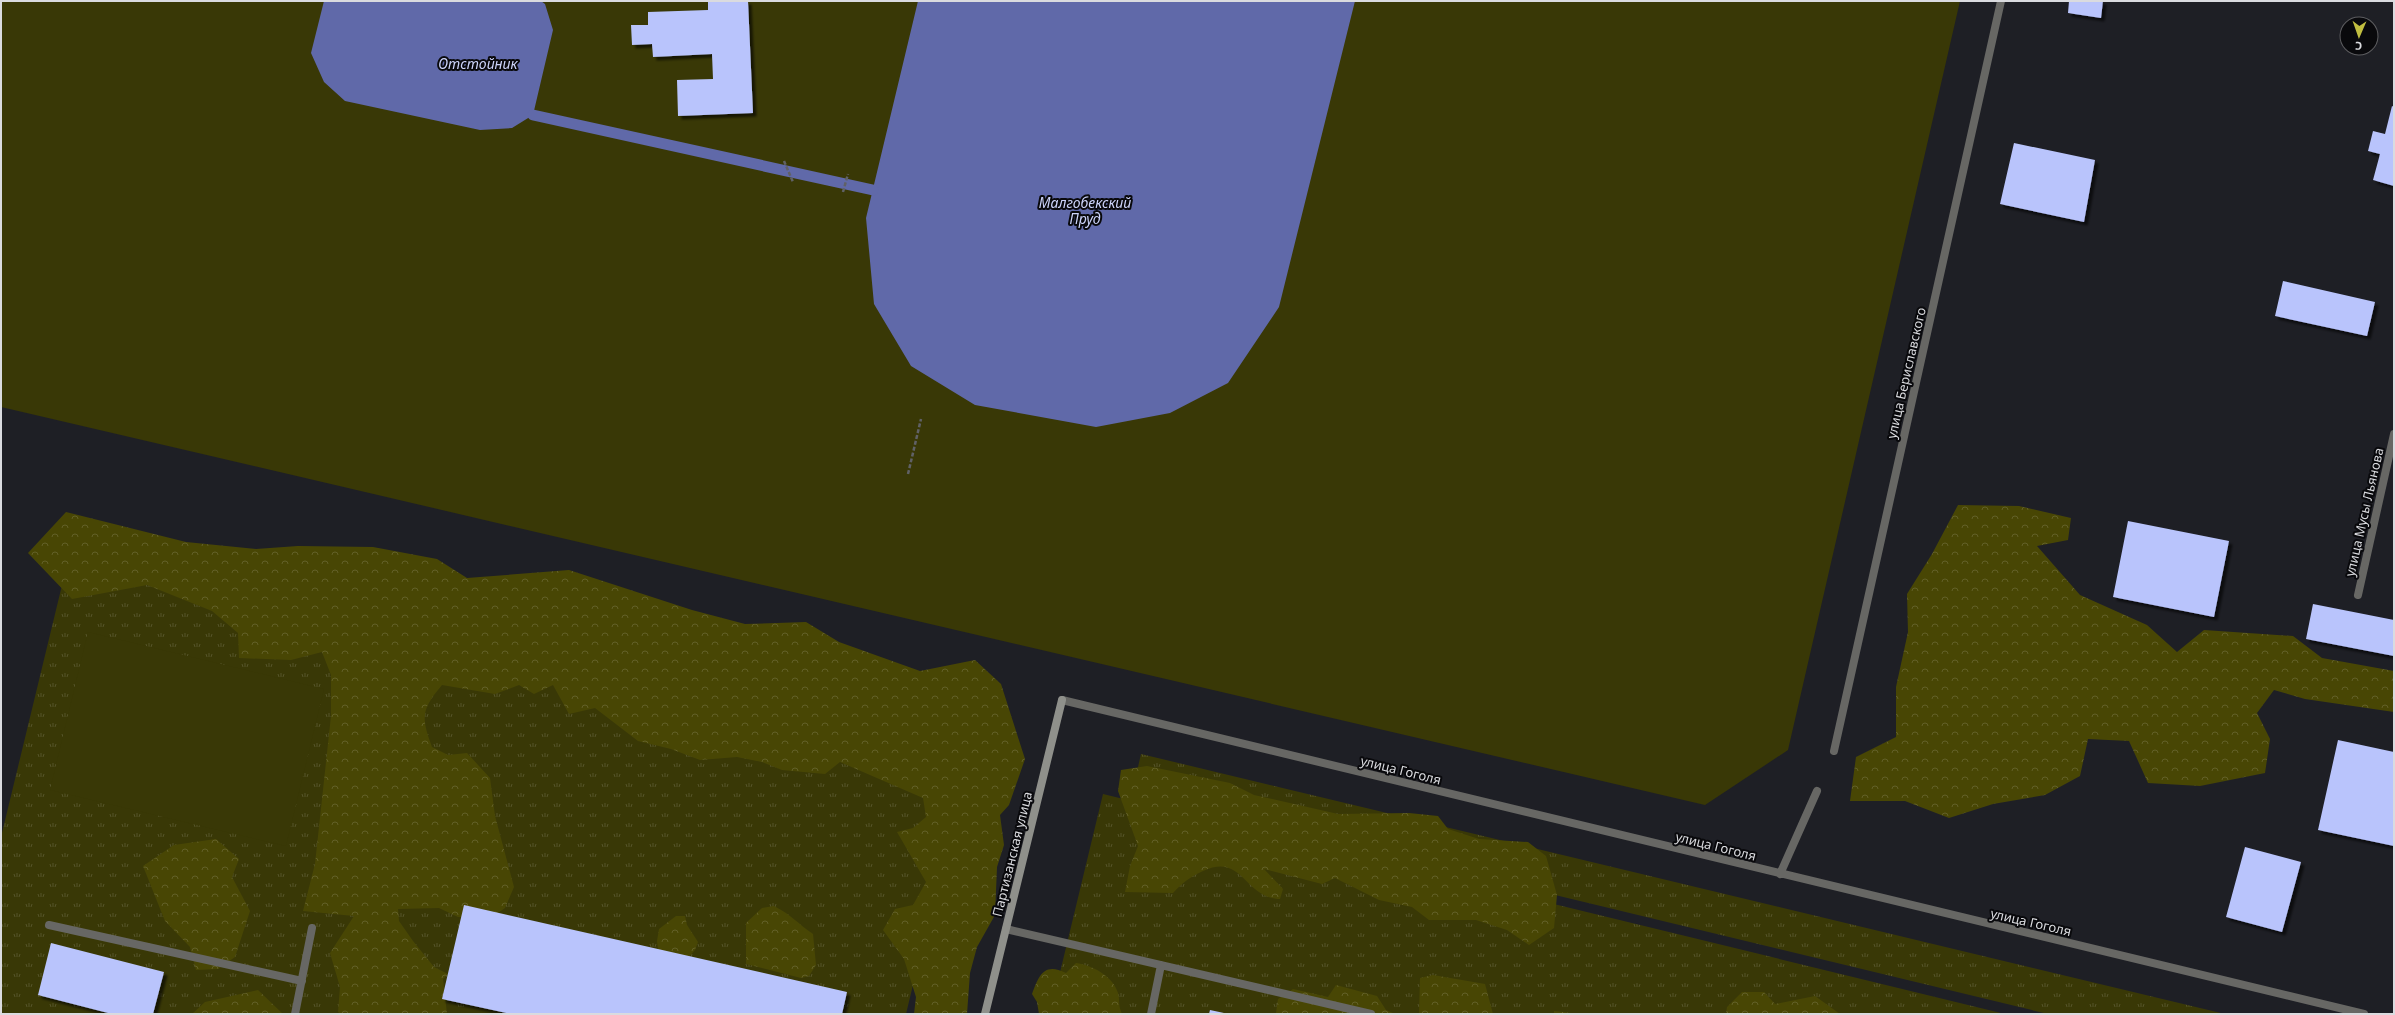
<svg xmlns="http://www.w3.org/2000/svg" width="2395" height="1015" font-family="'Noto Sans',sans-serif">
<defs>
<pattern id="grass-tufts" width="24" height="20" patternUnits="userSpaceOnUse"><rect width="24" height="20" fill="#393806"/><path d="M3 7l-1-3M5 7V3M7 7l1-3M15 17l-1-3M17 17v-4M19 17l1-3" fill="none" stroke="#55542a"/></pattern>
<pattern id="forest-crowns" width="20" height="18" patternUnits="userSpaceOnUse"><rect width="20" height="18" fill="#484604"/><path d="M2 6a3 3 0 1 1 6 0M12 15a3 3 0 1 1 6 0" fill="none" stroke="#626028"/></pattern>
<filter id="shadow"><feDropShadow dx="3.5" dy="3.5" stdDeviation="1" flood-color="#0009"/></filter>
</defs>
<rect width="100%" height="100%" fill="#1e1f25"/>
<path fill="url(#grass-tufts)" d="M72 544 967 760 906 1014H1V837Z
M1141 754 2225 1014H2048L1132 793Z
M1103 794 2005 1014H1050Z"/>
<path fill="url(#forest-crowns)" d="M1958 505 2019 506 2071 518 2068 540 2037 546 2080 595 2147 625 2177 652 2204 630 2293 636 2322 658 2394 671V712L2305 699 2274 690 2257 713 2270 739 2265 773 2200 786 2148 783 2129 741 2088 739 2080 776 2045 795 1993 804 1949 818 1905 801H1850L1856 757 1896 737V687L1908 632 1907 594 1932 554Z
M66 512 186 542 256 549 298 546 373 547 437 559 467 578 569 570 692 610 745 624 806 622 839 642 920 671 975 660 1001 684 1025 759 1009 805 1000 815 1004 845 997 867 995 915 977 947 970 973 967 1014H914L916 997 904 959 883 930 895 909 913 905 926 882 897 832 913 828 926 817 923 798 840 762 825 774 782 770 762 762 737 757 700 760 671 749 638 741 595 708 569 714 553 685 534 694 519 685 495 694 442 685C421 710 421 717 432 747L448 755 467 753 490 778 495 816 514 887 505 908 495 915 479 918 458 917 439 908 398 909 399 921 413 941 434 967 448 974 443 979 447 1014H341L338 1012 340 987 330 953 354 916 303 911 315 864 331 716V675L322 652 291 660 239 658 238 633 212 611 147 585 72 599 28 553Z
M1147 766 1230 783 1254 795 1338 814 1409 813 1438 816 1448 829 1479 839 1528 842 1546 856 1557 895 1554 928 1529 945 1507 930 1476 920H1429L1412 907 1379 900 1335 878 1322 884 1264 869 1283 889 1280 899C1244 898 1243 852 1203 871 1190 877 1182 883 1173 893L1125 892 1130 866 1138 846 1118 791 1121 770Z
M216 839 239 859 232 877 250 911 235 957 218 969 196 970 190 947 165 921 143 866 174 845Z
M774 906C792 915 798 924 813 934L816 965 809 976 801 978 746 964V923L762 908Z
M676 916H685L687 925 698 942 695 950 686 960 659 956 657 941 659 929Z
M1076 963C1092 965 1113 976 1118 993 1120 1000 1118 1006 1122 1014H1039L1037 1002 1032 994C1039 975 1044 962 1066 973Z
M1433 975 1485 984 1493 1014H1419L1420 978Z
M1336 985 1377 996 1386 1010 1395 1014 1276 1013 1278 999 1293 989 1328 997Z
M258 990 283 1014H192L205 1002Z
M1742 992H1764L1775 1004 1815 996 1840 1014H1726L1727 1007Z
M1554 1011 1580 1014H1554Z"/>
<path fill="#393806" d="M1 1H1960L1788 750 1705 805 1 407Z
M88 632 324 689 286 846 50 790Z"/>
<path fill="#6069a9" d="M324 1H541L545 4 553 30 533 115 512 128 480 130 345 101 324 82 311 53Z
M918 1H1355L1279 307 1228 383 1170 413 1096 427 975 405 911 366 874 304 866 218Z"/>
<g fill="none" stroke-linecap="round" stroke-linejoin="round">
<path stroke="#6069a9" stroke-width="11" d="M533 115 873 190"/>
</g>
<path fill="#b9c4fc" filter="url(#shadow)" d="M708 1H748L753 113 678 116 677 80 713 79 712 54 653 57 652 44 632 45 631 25H648V12L708 10Z
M2069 1H2103L2101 18 2068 13Z
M2392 106 2394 107V186L2373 180 2380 154 2368 151 2373 131 2385 134Z
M2014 143 2095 160 2084 222 2000 204Z
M2283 281 2375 302 2367 336 2275 316Z
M2128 521 2229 541 2214 617 2113 597Z
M2313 604 2394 620V656L2306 639Z
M2338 740 2394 752V846L2318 830Z
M2245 847 2301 862 2282 932 2226 917Z
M464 905 847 992 842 1014H511L442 999Z
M51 943 164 972 153 1014H112L38 995Z
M1210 1010 1224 1013V1014H1209Z"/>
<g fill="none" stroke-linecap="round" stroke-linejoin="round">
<path stroke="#606166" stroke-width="2.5" stroke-dasharray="4 2" stroke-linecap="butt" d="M784 161 793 182
M843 192 848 174
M908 474 921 419"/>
<path stroke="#676764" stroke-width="8" d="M49 925 302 981
M1006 929 1371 1014
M295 1014 312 928
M1151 1014 1161 965"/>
<path stroke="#676764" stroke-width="8" d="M2358 595 2394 434
M1062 700 2364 1014
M1834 751 2001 1
M1780 874 1817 791"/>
<path stroke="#8f908b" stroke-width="8" d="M985 1014 1062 700"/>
</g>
<g text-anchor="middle" stroke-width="4" stroke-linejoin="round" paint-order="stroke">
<g font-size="13" fill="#dadbdf" stroke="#09090c">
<text transform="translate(1906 373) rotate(-77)" y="5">улица Бериславского</text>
<text transform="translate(2364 512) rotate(-77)" y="5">улица Мусы Льянова</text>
<text transform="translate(1401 770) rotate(14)" y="5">улица Гоголя</text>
<text transform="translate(1716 846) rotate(14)" y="5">улица Гоголя</text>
<text transform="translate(1012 854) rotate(-76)" y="5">Партизанская улица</text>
<text transform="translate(2031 922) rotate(13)" y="5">улица Гоголя</text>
</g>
<g font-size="14" font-style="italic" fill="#cdd4fa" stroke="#09090c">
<text x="478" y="69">Отстойник</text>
<text x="1085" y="208">Малгобекский<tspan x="1085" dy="16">Пруд</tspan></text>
</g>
</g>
<rect width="2395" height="1015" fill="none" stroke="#dadbdf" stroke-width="4"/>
<g transform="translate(2359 36) rotate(182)"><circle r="19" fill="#09090c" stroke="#5d5d60"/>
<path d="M0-3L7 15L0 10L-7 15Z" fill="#c1be40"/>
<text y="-6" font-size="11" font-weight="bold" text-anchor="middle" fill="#dadbdf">С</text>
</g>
</svg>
